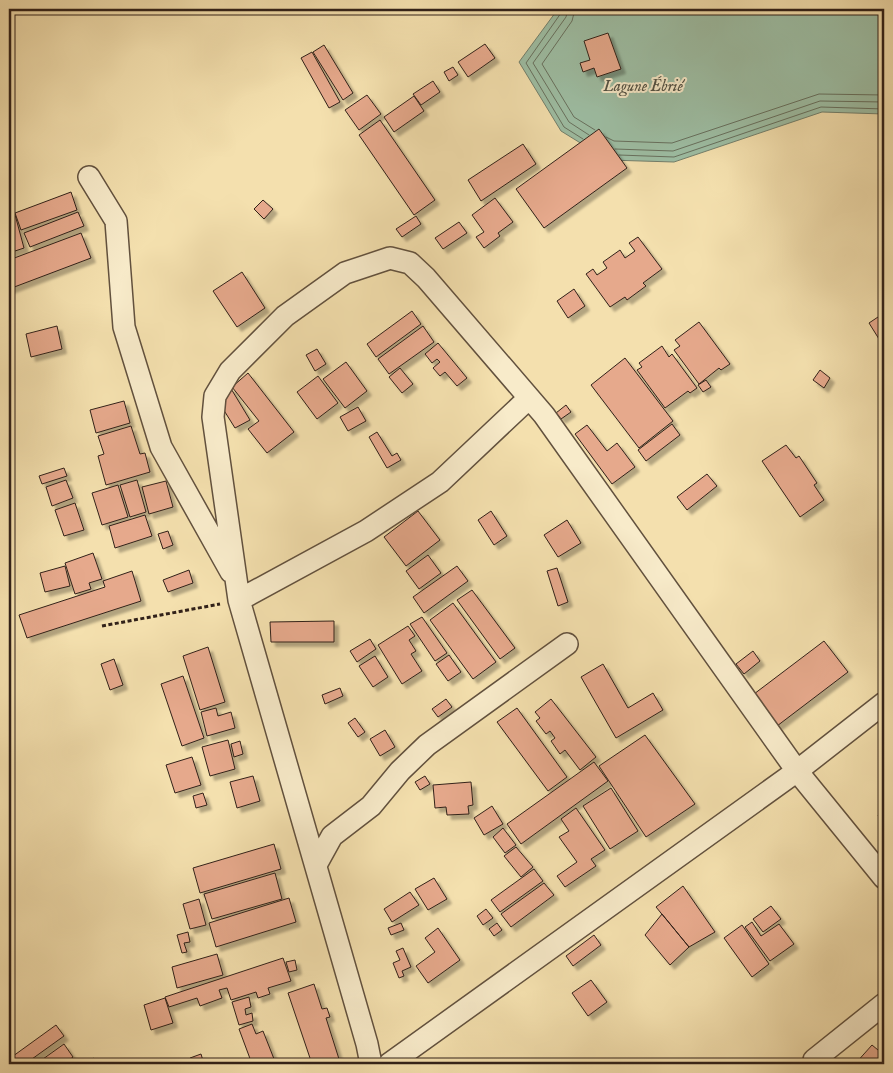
<svg xmlns="http://www.w3.org/2000/svg" width="893" height="1073" font-family="'IM FELL English',serif">
<defs>
<filter id="shadow"><feDropShadow dx="4.5" dy="4.5" stdDeviation="1" flood-color="#0004"/></filter>
</defs>
<rect width="100%" height="100%" fill="#f4e0ae"/>
<filter id="stains"><feTurbulence type="fractalNoise" baseFrequency=".004" numOctaves="4"/><feColorMatrix values="0 0 0 0 .2 0 0 0 0 .09 0 0 0 0 .02 0 0 0 .5 -.17"/></filter>
<radialGradient id="worn" r=".72"><stop offset=".6" stop-color="#630" stop-opacity="0"/><stop offset="1" stop-color="#630" stop-opacity=".3"/></radialGradient>
<path fill="#9dbea4" stroke="#727f6c" d="M558 9H884V114L822 112 674 162 608 160 561 131 519 62Z"/>
<g fill="none" stroke-linecap="round" stroke-linejoin="round">
<path stroke="#67705e" stroke-width="1" d="M562 9 561 13 526 63 564 127 583 139
M568 9 566 17 533 63 569 122 589 135
M575 9 572 21 542 64 574 117 595 130
M606 137 614 141 672 143 819 94 884 95
M615 149 673 151 820 101 884 102
M619 155 674 157 821 107 884 109"/>
</g>
<path fill="#e6a98c" stroke="#312119" filter="url(#shadow)" d="M608 33 621 69 597 77 594 68 583 72 580 63 590 60 584 41Z
M485 44 495 58 468 77 458 62Z
M324 45 353 93 343 100 313 52Z
M312 52 340 102 329 108 301 58Z
M453 67 458 75 449 81 444 72Z
M433 81 440 92 421 105 413 94Z
M367 95 381 114 359 130 345 110Z
M414 96 424 111 394 132 384 117Z
M380 120 435 200 414 215 359 135Z
M599 129 627 168 544 228 516 189Z
M523 144 536 164 481 201 468 180Z
M71 192 77 210 21 230 15 213Z
M495 198 513 222 498 233 500 236 484 248 476 237 484 232 472 215Z
M263 200 273 209 264 219 254 209Z
M14 211 24 248 9 253V213Z
M78 212 84 226 30 247 24 233Z
M416 216 421 224 402 237 396 229Z
M459 222 467 233 443 249 435 238Z
M81 233 91 258 9 289V260Z
M638 237 662 269 643 283 646 286 627 300 625 297 610 307 586 274 593 269 597 275 607 268 603 262 620 250 625 258 635 251 629 243Z
M242 272 265 308 237 327 213 291Z
M574 289 585 306 568 318 557 301Z
M412 311 421 324 376 357 367 344Z
M884 313V347L869 323Z
M699 322 730 364 721 370 719 368 699 384 674 350 680 346 675 340Z
M57 326 62 349 31 357 26 334Z
M423 326 434 342 389 374 378 359Z
M438 343 467 378 457 386 445 372 440 376 433 368 440 362 437 359 432 363 425 354Z
M662 346 669 357 672 354 697 388 690 393 688 391 665 408 637 370 642 367 639 363Z
M317 349 326 364 315 371 306 355Z
M625 358 673 421 639 448 591 385Z
M346 362 367 391 345 408 323 379Z
M400 368 413 384 402 393 389 377Z
M820 370 830 378 824 388 813 380Z
M248 373 294 432 267 453 248 429 259 421 232 387Z
M318 376 338 403 317 419 297 392Z
M706 380 711 387 703 392 698 385Z
M230 387 250 420 235 428 215 396Z
M124 401 130 423 96 433 90 410Z
M566 405 571 412 561 419 556 413Z
M358 407 366 421 348 431 340 417Z
M672 424 680 435 646 461 638 450Z
M587 425 607 451 617 443 635 467 612 484 575 434Z
M131 426 140 454 145 453 150 472 106 485 98 456 104 454 98 436Z
M377 432 392 456 397 453 401 460 387 468 369 437Z
M786 445 796 458 799 456 817 483 814 485 824 500 800 517 762 461Z
M64 468 67 476 42 484 39 476Z
M707 474 717 486 687 510 677 497Z
M66 480 73 498 52 506 46 487Z
M137 480 146 512 130 517 120 485Z
M166 481 173 507 149 514 142 487Z
M118 485 128 517 102 525 92 493Z
M75 503 84 530 64 536 55 510Z
M418 511 440 540 406 566 384 537Z
M491 511 507 536 494 545 478 520Z
M145 515 152 536 115 548 109 526Z
M567 520 581 543 558 557 544 535Z
M168 531 173 545 163 549 158 534Z
M93 553 102 579 89 583 91 589 75 594 65 563Z
M428 555 441 573 419 589 406 571Z
M65 566 70 586 45 592 40 573Z
M457 566 468 581 424 613 413 597Z
M557 568 568 602 558 606 547 571Z
M189 570 193 583 168 592 163 580Z
M132 571 141 601 27 638 19 615 105 587 103 581Z
M472 590 515 648 500 659 457 600Z
M453 603 496 662 473 679 430 620Z
M422 617 447 653 435 661 410 624Z
M334 621V642H271L270 622Z
M408 626 415 636 409 640 416 651 411 654 422 671 402 684 378 645Z
M370 639 376 649 357 662 350 651Z
M824 641 848 672 777 726 754 694Z
M208 647 225 702 200 710 183 656Z
M753 651 760 661 744 674 736 664Z
M449 655 461 672 448 681 436 664Z
M375 656 388 677 373 687 359 666Z
M114 659 123 685 110 690 101 664Z
M603 664 628 708 653 693 663 710 616 738 581 677Z
M183 676 204 738 182 746 161 684Z
M340 688 343 696 325 704 322 695Z
M446 699 452 707 438 717 432 709Z
M551 699 596 757 580 770 565 750 560 754 551 741 555 738 550 731 546 734 536 721 540 718 535 712Z
M216 708 218 716 231 712 235 728 207 736 201 712Z
M517 708 567 777 548 791 497 722Z
M355 718 365 732 358 737 348 723Z
M385 730 395 747 380 756 370 739Z
M645 735 695 804 646 837 599 766Z
M228 740 235 769 210 776 202 747Z
M240 741 243 754 234 757 231 744Z
M192 757 201 785 175 793 166 765Z
M594 762 608 781 521 844 507 824Z
M253 776 260 801 237 808 230 782Z
M425 776 430 784 420 790 415 782Z
M471 782 473 805 468 806 469 814 447 815 446 807 435 808 433 785Z
M611 788 638 831 610 849 583 806Z
M203 793 207 805 196 808 193 796Z
M492 806 503 824 484 835 474 818Z
M576 808 605 850 591 859 596 866 565 887 557 876 577 862 559 837 569 831 561 819Z
M884 811V825L878 815Z
M503 828 516 845 505 853 493 837Z
M274 844 281 869 200 893 193 868Z
M516 847 533 867 521 877 504 856Z
M534 869 543 881 500 912 491 900Z
M275 873 282 899 212 919 204 894Z
M434 878 447 899 428 910 415 889Z
M544 883 554 895 511 927 501 914Z
M683 886 715 932 689 947 656 907Z
M410 892 419 905 392 922 384 909Z
M289 898 296 922 216 947 209 923Z
M199 899 206 925 190 929 183 904Z
M771 906 781 919 763 932 753 919Z
M486 909 493 918 483 925 477 916Z
M662 914 689 947 670 965 645 935Z
M752 922 761 936 779 924 794 944 770 961 745 927Z
M401 923 404 930 391 935 388 928Z
M497 923 502 930 494 936 489 929Z
M742 925 769 964 752 977 724 938Z
M438 928 460 960 428 983 416 966 435 952 425 938Z
M188 932 190 942 184 943 187 952 182 953 177 935Z
M594 935 601 945 573 966 566 956Z
M403 948 411 967 402 971 404 976 399 978 393 963 400 960 396 951Z
M217 954 223 975 177 988 172 967Z
M283 958 291 981 268 988 270 994 258 998 256 992 231 1000 227 988 219 990 222 998 200 1006 197 998 169 1007 165 997Z
M295 960 297 970 289 972 286 962Z
M591 980 607 1002 588 1016 572 993Z
M314 984 322 1009 327 1008 330 1017 326 1018 339 1059 324 1064H312L288 993Z
M249 997 251 1007 245 1009 246 1015 252 1013 253 1021 239 1025 232 1002Z
M165 998 173 1023 151 1030 144 1005Z
M252 1024 256 1034 263 1031 276 1064H252L239 1029Z
M56 1025 64 1036 25 1064H9V1059Z
M64 1044 73 1057 64 1064H36Z
M872 1045 884 1055V1064H855Z
M201 1054 204 1064H192L190 1058Z
M94 1058 98 1064H85Z"/>
<g fill="none" stroke-linecap="round" stroke-linejoin="round">
<defs>
<path id="street" d="M89 177 116 221 124 327 161 447 231 572
M239 600 366 531 440 482 529 398
M316 865 332 836 371 806 400 771 427 745 567 644
M814 1060 884 1004
M371 1064 367 1044 239 600 213 417 215 396 230 371 285 316 345 273 390 258 410 263 426 278 544 415 797 771 884 878
M389 1064 797 771 884 703"/>
</defs>
<use href="#street" stroke="#62513e" stroke-width="24"/>
<path stroke="#312119" stroke-width="3" stroke-dasharray="4 2.5" stroke-linecap="butt" d="M102 626 220 604"/>
<use href="#street" stroke="#f8ebca" stroke-width="21"/>
</g>
<g text-anchor="middle" stroke-width="4" stroke-linejoin="round" paint-order="stroke">
<g font-size="16" font-style="italic" fill="#515043" stroke="#f8ebca">
<text x="643" y="91">Lagune Ébrié</text>
</g>
</g>
<rect width="893" height="1073" fill="none" stroke="#f4e0ae" stroke-width="30"/>
<rect x="10" y="10" width="873" height="1053" fill="none" stroke="#312119" stroke-width="2.5"/>
<rect x="15" y="15" width="863" height="1043" fill="none" stroke="#312119"/>
<rect width="100%" height="100%" filter="url(#stains)"/>
<rect width="100%" height="100%" fill="url(#worn)"/>
</svg>
